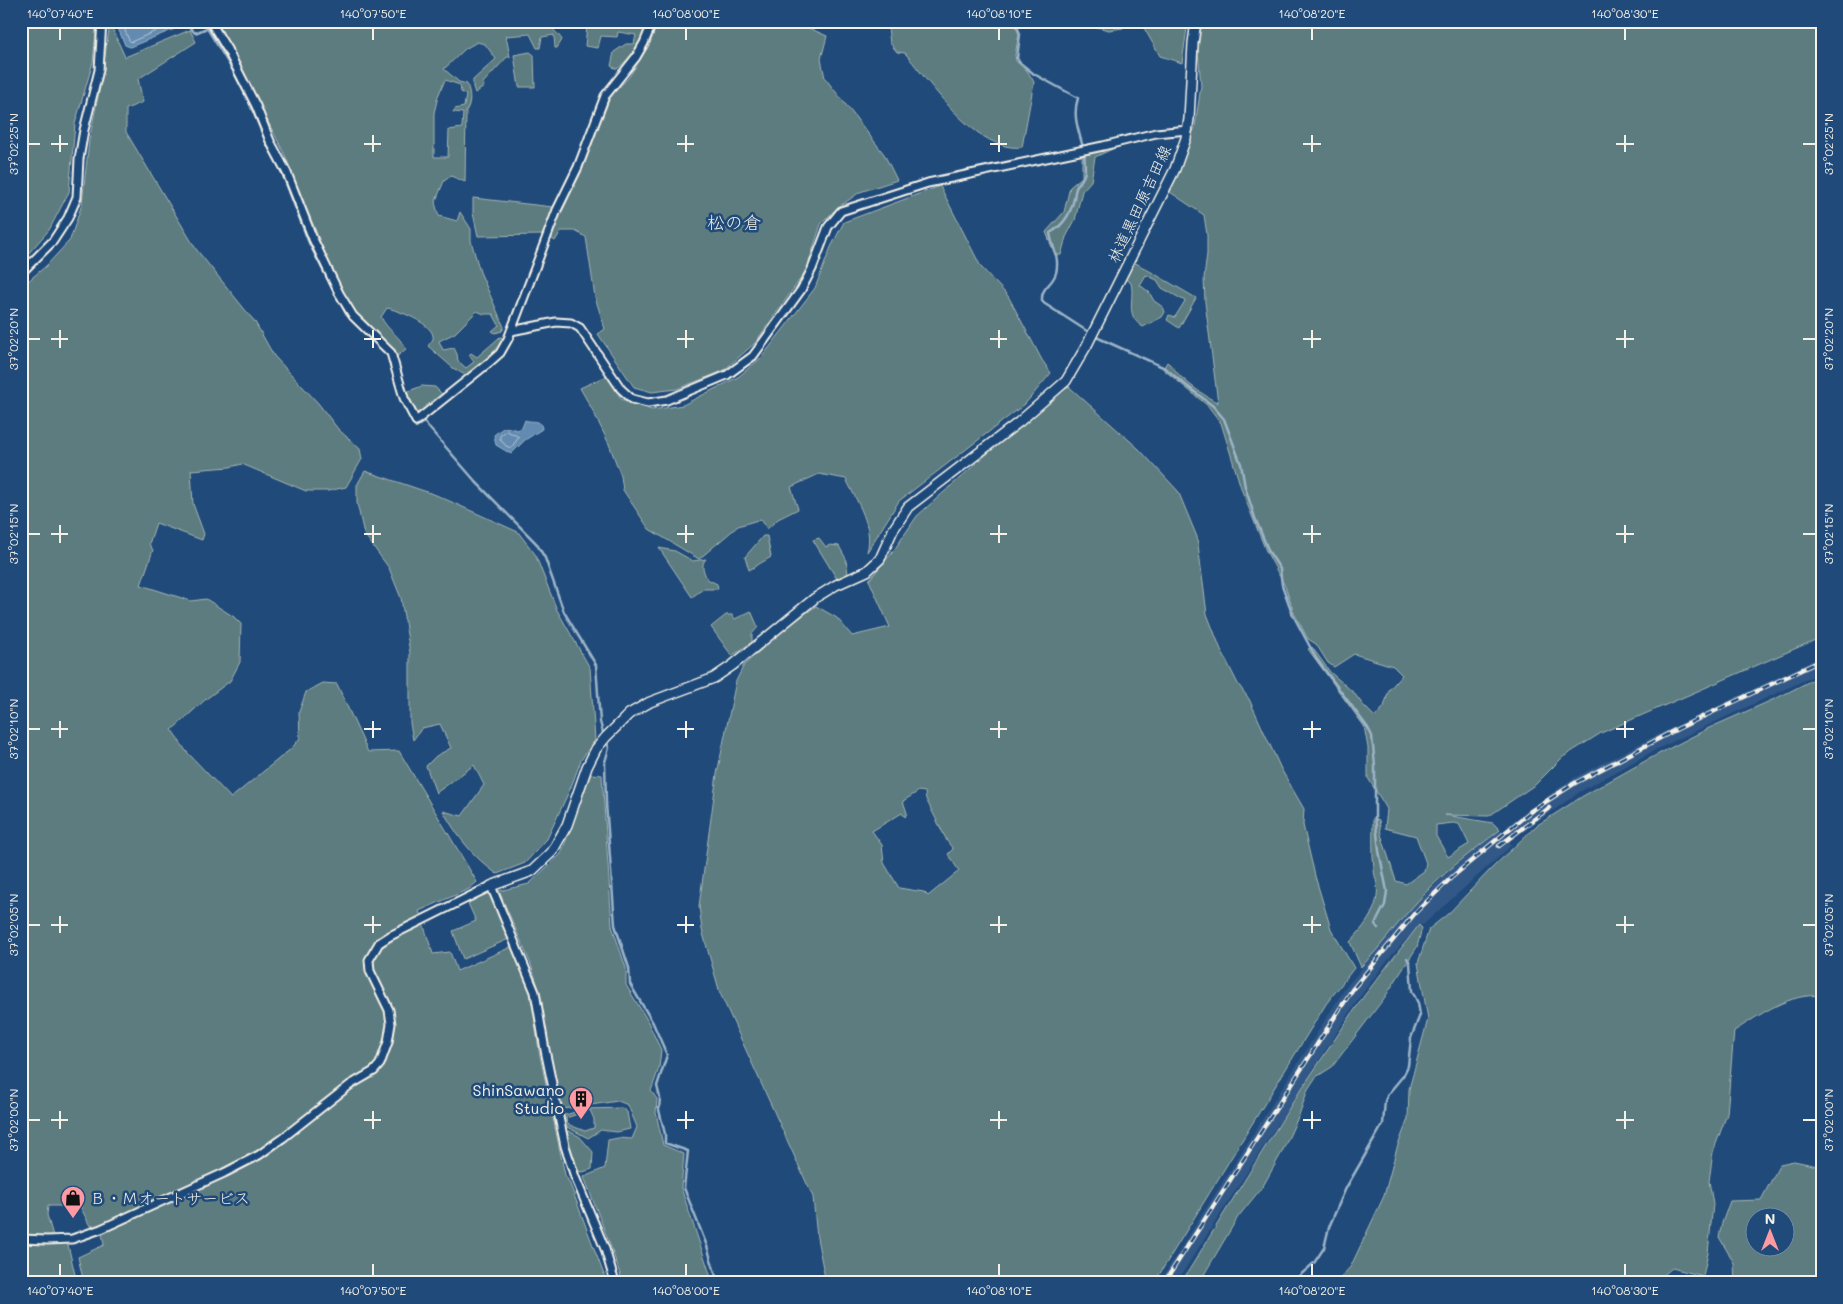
<svg xmlns="http://www.w3.org/2000/svg" width="1843" height="1304" font-family="Mali,'Klee One',sans-serif">
<rect width="100%" height="100%" fill="#1f4a7a"/>
<filter id="ink" filterUnits="userSpaceOnUse"><feTurbulence type="fractalNoise" baseFrequency=".02" numOctaves="2"/><feDisplacementMap in="SourceGraphic" scale="10" xChannelSelector="R" yChannelSelector="G"/><feConvolveMatrix kernelMatrix="1 2 1 2 8 2 1 2 1" color-interpolation-filters="sRGB"/></filter>
<g filter="url(#ink)">
<path fill="#305887" d="M1822 656V672L1655 750 1581 791 1515 837 1507 826 1529 809 1572 779 1649 739Z
M1500 830 1512 845 1423 925 1420 924 1386 962 1359 998 1176 1283H1159L1344 990 1416 902 1473 850Z"/>
<path fill="#5b7b7f" stroke="#a8b6b4" fill-rule="evenodd" d="M21 21H97L93 62 75 124 69 192 49 230 21 262Z
M217 21H550C550 30 559 33 562 40L557 48H555L554 35 542 37 540 48H537L530 34 506 36 510 57H507L483 83 484 87 475 93 473 87V80L496 59 485 44 477 42 465 49 444 69 459 82 467 84C470 93 472 102 466 111L465 182 451 176 444 181 435 203 439 216 457 221 460 212 471 229V241L480 272 504 327 502 331 495 333 492 331 499 325 493 314H484L477 311 455 333 439 341 443 350 454 348 457 354 458 361 466 368 474 362 469 355 471 353 477 357 500 337 503 338C497 352 480 371 465 375L453 368 428 346C430 343 432 341 433 339 436 324 397 310 387 308L381 317C387 330 400 336 406 349L395 358 394 352 388 344 357 316 335 279 285 155ZM445 80 460 85 461 92 466 95 464 107 455 109 453 112 463 113 462 128 449 130 448 157H434V113L438 96Z
M586 21H644C646 42 631 57 617 69L611 66 614 52 626 44H634L636 35 618 32 617 37 601 36 598 48 585 46 587 25Z
M658 21H788L804 26 827 36 821 59 825 78 884 154 897 180 860 192 836 209 821 224 806 271 755 343 723 371 677 389 652 392 634 387 598 334 605 329 595 297 586 237 575 231H561L555 241 549 237 582 170 610 97 629 77 650 44Z
M887 21H1013L1019 34 1015 55 1016 61 1028 72 1034 82 1022 147C977 153 931 84 905 53L897 52 890 43Z
M1083 21H1126L1123 28 1109 30 1085 24Z
M1140 21H1188L1182 63 1160 56Z
M1202 21H1822V637L1601 733 1563 757 1536 784 1489 816 1445 815 1493 823 1500 830C1471 852 1440 875 1416 903 1397 923 1381 947 1361 967L1350 942C1365 926 1380 908 1377 884 1376 879 1374 874 1374 869 1372 852 1373 835 1373 818L1379 820 1381 834 1396 881 1406 884 1424 871 1426 863 1416 836 1385 828 1387 809 1368 778V748L1364 726 1308 649 1312 647 1330 672 1354 693 1363 705 1375 717 1384 707 1389 690 1402 675 1393 666 1354 654 1334 667 1328 663 1316 644 1308 639 1294 613 1285 586 1266 551 1242 491 1221 423 1208 406 1163 369 1167 362C1173 366 1176 372 1181 377 1192 387 1205 396 1218 403L1205 302 1204 278 1207 254V235L1204 215 1170 192 1195 127 1201 86 1198 51ZM1453 823 1459 824 1469 844 1448 857 1436 836V825Z
M110 24 125 57 190 30 196 42 138 79 143 102 126 109V132L196 249 255 322 274 356 318 403 338 429 360 449 362 459 346 487 328 491H306L242 464 230 467 191 470 193 504 204 534 202 540 156 523 149 544 153 550 141 585 191 601 206 599 234 617 241 624 240 662 230 681 206 699 172 730 186 751 231 798 292 748 300 738 299 712 306 692 323 683 337 684 368 752 399 751 477 882 469 889 419 911 433 954 450 952 457 971 511 947 531 994 539 1051 565 1175 570 1184 607 1283H84L78 1257 104 1245 101 1227 90 1226 77 1200 61 1206H48L47 1215 53 1236 68 1245 77 1283H21V287L46 266 70 240 82 204 89 141 100 87Z
M530 52 534 55 535 87H519L514 55Z
M1133 142 1119 146 1095 157 1091 181 1082 191 1075 220 1066 237 1061 255H1055L1046 232 1064 212 1070 187 1082 177V158L1086 152Z
M940 186 981 267 1008 296 1042 360 1051 373 1025 404 899 501 867 552C874 526 857 502 846 479L819 474 791 487 798 509 778 519 767 529 761 519 738 526 699 559 649 529 623 490 621 476 609 444 593 411 580 388 609 375 621 399 652 410 683 405 738 377 762 357 815 288 831 247 844 222Z
M473 198 553 207 544 235 478 236 473 213Z
M1134 262 1196 298 1179 328 1167 320 1169 315 1175 317 1185 301 1162 288 1157 280 1146 275 1140 285 1149 292 1154 301 1163 307 1165 312 1162 317 1143 327C1124 315 1135 300 1131 283L1125 279Z
M1066 384 1139 449 1178 491 1197 537 1207 614 1221 650 1238 684 1249 699 1281 769 1304 809 1303 825 1315 876 1331 929 1354 968 1326 1004 1154 1283H826L817 1238 813 1197 720 993 702 930 699 906 717 774 736 681 744 665 782 631 816 606 837 618 852 636 890 627 869 580 892 553 917 516ZM919 791 925 792 926 799 947 841 953 849 948 854 959 871 928 896 924 892 899 888 884 863 882 845 872 831 902 813 905 817 907 813 903 801Z
M422 386 435 387 443 395 419 415H415L406 396V392Z
M365 471 436 495 518 532 535 554 557 610 590 668 595 740 581 760 571 787 547 839 525 863 497 874C472 856 458 837 443 811L462 816 484 785 474 765 436 793 426 766 436 756 451 748 440 724 422 728 413 740 410 723V653L401 598 389 568 364 534 357 503V485Z
M763 536H767L771 557 749 570 745 557Z
M819 538 826 547 830 545 839 546 846 559 848 574 837 579 813 540Z
M659 548 675 551 693 561 706 559C700 565 704 572 707 579L717 584 718 589H703L692 597Z
M751 611 758 627 752 634V642L732 656 711 627 726 615H732L735 619Z
M1822 675V996C1790 992 1760 1015 1734 1031L1727 1114 1713 1152 1709 1181 1713 1204 1708 1253 1703 1276 1672 1268 1654 1283H1336L1351 1266 1384 1196 1397 1148 1408 1119 1409 1089 1428 1019 1418 963 1429 929 1449 913 1491 869 1536 826 1583 796 1647 760 1709 728 1779 697Z
M591 774 602 775 612 926 626 968V985L646 1018 661 1050 659 1068 651 1091 657 1099 656 1113 663 1145 684 1154 681 1188 713 1283H621V1277L612 1250 584 1177 605 1168 608 1140 618 1138 632 1139 637 1127 628 1105 618 1101 563 1109 549 1050 540 992 530 962 499 891 529 884 561 854Z
M488 894 494 895 511 938 463 959 453 931 476 921 467 901Z
M1419 925 1422 928 1417 947 1385 997 1332 1067 1316 1077 1308 1089 1299 1115 1282 1152 1263 1186 1238 1217 1199 1283H1181L1298 1094 1364 996Z
M622 1108 627 1112 630 1129 617 1132 601 1130 588 1138 563 1125 562 1116 585 1109ZM590 1110 594 1119V1128L585 1131 567 1124 566 1118Z
M569 1131 580 1137 593 1152 592 1169 583 1172 576 1171 565 1132Z
M1794 1161 1822 1167V1283H1735L1734 1263 1719 1237 1722 1223 1730 1201 1761 1200 1780 1164ZM1756 1216H1786V1246H1756Z"/>
<path fill="#638bb1" stroke="#9db4c7" d="M115 21H187L177 28 130 47 125 45Z
M525 420C532 423 541 418 542 429L525 440 511 454 496 445 494 435C505 426 504 426 517 430L522 428Z"/>
<g fill="none" stroke-linecap="round" stroke-linejoin="round">
<path stroke="#bac8d2" stroke-width="1" d="M121 21 129 40 131 42 178 21
M507 431 519 437 511 448 506 446 500 439V436Z"/>
<path stroke="#9db4c7" stroke-width="2.5" d="M1015 21 1020 34 1017 58 1019 62 1034 74 1078 98C1072 117 1079 130 1083 148 1085 155 1085 164 1085 171 1084 181 1076 183 1075 192 1073 210 1066 224 1050 233 1052 248 1060 256 1056 273 1052 286 1041 286 1042 301L1045 304 1090 333
M186 23 195 33 207 28 232 69 249 102 268 147 282 173 309 243 328 280 346 314 368 336
M1094 336 1165 368 1183 383 1213 406 1224 419 1241 464 1245 487 1255 518 1269 552 1280 569 1282 585 1293 615 1316 658 1368 728 1372 736 1375 766V816L1379 851 1387 891 1385 905 1375 924 1378 928
M390 362 403 405 416 427 424 422 476 482 536 543 545 558 564 612 596 665 600 722 604 736
M606 741 609 748 605 762 606 803 615 925 629 968 630 984 653 1023 667 1055 657 1086 660 1098 659 1110 665 1134V1143L688 1151 684 1188 707 1246 718 1283
M1291 1283 1314 1263 1324 1248 1329 1227 1346 1188 1383 1124 1385 1101 1388 1094 1403 1076 1408 1066 1411 1038 1420 1015 1418 1003 1412 991 1410 963 1407 958"/>
<defs>
<path id="minor" d="M210 21 227 49 256 106 270 141 287 173 313 239 339 293 353 316 391 353 404 398 416 421 491 361 500 353 508 339 557 210 578 167 605 96 636 57 644 43 649 31 650 21
M21 273 53 241 68 218 77 197 79 159 84 130 99 70 102 21
M511 331 556 322 571 323 580 328 621 389 632 399 648 403 667 400 727 375 753 356 801 290 812 269 828 227 841 211 928 183 1103 146 1156 133 1188 130
M21 1239 47 1240 72 1239 101 1229 224 1173 259 1155 284 1137 350 1085 374 1071 380 1064 388 1042 391 1024 389 1010 370 971 369 960 379 943 390 936 491 886 535 992 545 1050 565 1146 575 1177 605 1249 615 1283"/>
<path id="tertiary" d="M491 886 532 871 552 852 567 825 587 767 596 749 606 737 629 714 650 702 714 678 733 665 815 598 836 585 867 571 880 559 893 530 908 507 1019 422 1066 381 1087 345 1175 169 1186 138 1189 119 1193 43 1196 21"/>
</defs>
<use href="#minor" stroke="#f4f1e8" stroke-width="11"/>
<use href="#tertiary" stroke="#f4f1e8" stroke-width="12"/>
<use href="#minor" stroke="#1f4a7a" stroke-width="7"/>
<use href="#tertiary" stroke="#1f4a7a" stroke-width="9"/>
<defs>
<path id="rail" d="M1499 846 1549 808
M1164 1283 1352 990 1415 913 1452 877 1531 811 1575 783 1677 729 1822 660"/>
</defs>
<use href="#rail" stroke="#f4f1e8" stroke-width="4.5"/>
<use href="#rail" stroke="#1f4a7a" stroke-width="2.5" stroke-dasharray="8" stroke-linecap="butt"/>
</g>
</g>
<path fill="none" stroke="#f4f1e8" stroke-width="2" d="M60 28V40M373 28V40M686 28V40M999 28V40M1312 28V40M1625 28V40M60 135V152M373 135V152M686 135V152M999 135V152M1312 135V152M1625 135V152M28 144H40M51 144H68M364 144H381M677 144H694M990 144H1007M1303 144H1321M1616 144H1634M1803 144H1816M60 330V348M373 330V348M686 330V348M999 330V348M1312 330V348M1625 330V348M28 339H40M51 339H68M364 339H381M677 339H694M990 339H1007M1303 339H1321M1616 339H1634M1803 339H1816M60 525V543M373 525V543M686 525V543M999 525V543M1312 525V543M1625 525V543M28 534H40M51 534H68M364 534H381M677 534H694M990 534H1007M1303 534H1321M1616 534H1634M1803 534H1816M60 721V738M373 721V738M686 721V738M999 721V738M1312 721V738M1625 721V738M28 729H40M51 729H68M364 729H381M677 729H694M990 729H1007M1303 729H1321M1616 729H1634M1803 729H1816M60 916V933M373 916V933M686 916V933M999 916V933M1312 916V933M1625 916V933M28 925H40M51 925H68M364 925H381M677 925H694M990 925H1007M1303 925H1321M1616 925H1634M1803 925H1816M60 1111V1129M373 1111V1129M686 1111V1129M999 1111V1129M1312 1111V1129M1625 1111V1129M28 1120H40M51 1120H68M364 1120H381M677 1120H694M990 1120H1007M1303 1120H1321M1616 1120H1634M1803 1120H1816M60 1264V1276M373 1264V1276M686 1264V1276M999 1264V1276M1312 1264V1276M1625 1264V1276"/>
<defs>
<symbol id="building-pin" viewBox="-11 -11 22 30"><path d="M0 17L-7.5 6A9.5 9.5 0 1 1 7.5 6Z" fill="#ff9aa2" stroke="#1f4a7a"/><path d="M-4-6H4V6H1V3H-1V6H-4ZM-2.5-4.3h1.7v1.8h-1.7ZM.8-4.3h1.7v1.8H.8ZM-2.5-1h1.7V.8h-1.7ZM.8-1h1.7V.8H.8Z" fill="#111"/></symbol>
<symbol id="shop-pin" viewBox="-11 -11 22 30"><path d="M0 17L-7.5 6A9.5 9.5 0 1 1 7.5 6Z" fill="#ff9aa2" stroke="#1f4a7a"/><path d="M-5-2.5h2.3a2.7 3.5 0 0 1 5.4 0H5L5.5 6h-11ZM-1.5-2.5h3a1.5 2.3 0 0 0-3 0Z" fill="#111"/></symbol>
</defs>
<g fill-rule="evenodd">
<use href="#building-pin" x="567" y="1085" width="28" height="38"/>
<use href="#shop-pin" x="59" y="1184" width="28" height="38"/>
</g>
<g text-anchor="middle" stroke-width="5" stroke-linejoin="round" paint-order="stroke">
<g font-size="16" fill="#f4f1e8" stroke="#1f4a7a">
<text transform="translate(1139 204) rotate(-65)" y="6">林道黒田原吉田線</text>
</g>
<g font-size="16" fill="#f4f1e8" stroke="#1f4a7a" text-anchor="end">
<text x="564" y="1096">ShinSawano<tspan x="564" dy="18">Studio</tspan></text>
<text x="90" y="1204" text-anchor="start">Ｂ・Ｍオートサービス</text>
</g>
<g font-size="18" fill="#f4f1e8" stroke="#1f4a7a">
<text x="734" y="229">松の倉</text>
</g>
</g>
<rect width="1843" height="1304" fill="none" stroke="#1f4a7a" stroke-width="55"/>
<g transform="translate(1770 1232)"><circle r="24" fill="#1f4a7a" stroke="#748da6"/>
<path d="M0-4L9 19L0 12L-9 19Z" fill="#ff9aa2"/>
<text y="-8" font-size="14" font-weight="bold" text-anchor="middle" fill="#f4f1e8">N</text>
</g>
<rect x="28" y="28" width="1788" height="1248" fill="none" stroke="#f4f1e8" stroke-width="2"/>
<g font-size="12" text-anchor="middle" fill="#f4f1e8">
<text x="60" y="18">140°07'40"E</text>
<text x="373" y="18">140°07'50"E</text>
<text x="686" y="18">140°08'00"E</text>
<text x="999" y="18">140°08'10"E</text>
<text x="1312" y="18">140°08'20"E</text>
<text x="1625" y="18">140°08'30"E</text>
<text transform="translate(14 144) rotate(-90)" y="4">37°02'25"N</text>
<text transform="translate(1829 144) rotate(-90)" y="4">37°02'25"N</text>
<text transform="translate(14 339) rotate(-90)" y="4">37°02'20"N</text>
<text transform="translate(1829 339) rotate(-90)" y="4">37°02'20"N</text>
<text transform="translate(14 534) rotate(-90)" y="4">37°02'15"N</text>
<text transform="translate(1829 534) rotate(-90)" y="4">37°02'15"N</text>
<text transform="translate(14 729) rotate(-90)" y="4">37°02'10"N</text>
<text transform="translate(1829 729) rotate(-90)" y="4">37°02'10"N</text>
<text transform="translate(14 925) rotate(-90)" y="4">37°02'05"N</text>
<text transform="translate(1829 925) rotate(-90)" y="4">37°02'05"N</text>
<text transform="translate(14 1120) rotate(-90)" y="4">37°02'00"N</text>
<text transform="translate(1829 1120) rotate(-90)" y="4">37°02'00"N</text>
<text x="60" y="1295">140°07'40"E</text>
<text x="373" y="1295">140°07'50"E</text>
<text x="686" y="1295">140°08'00"E</text>
<text x="999" y="1295">140°08'10"E</text>
<text x="1312" y="1295">140°08'20"E</text>
<text x="1625" y="1295">140°08'30"E</text>
</g>
</svg>
